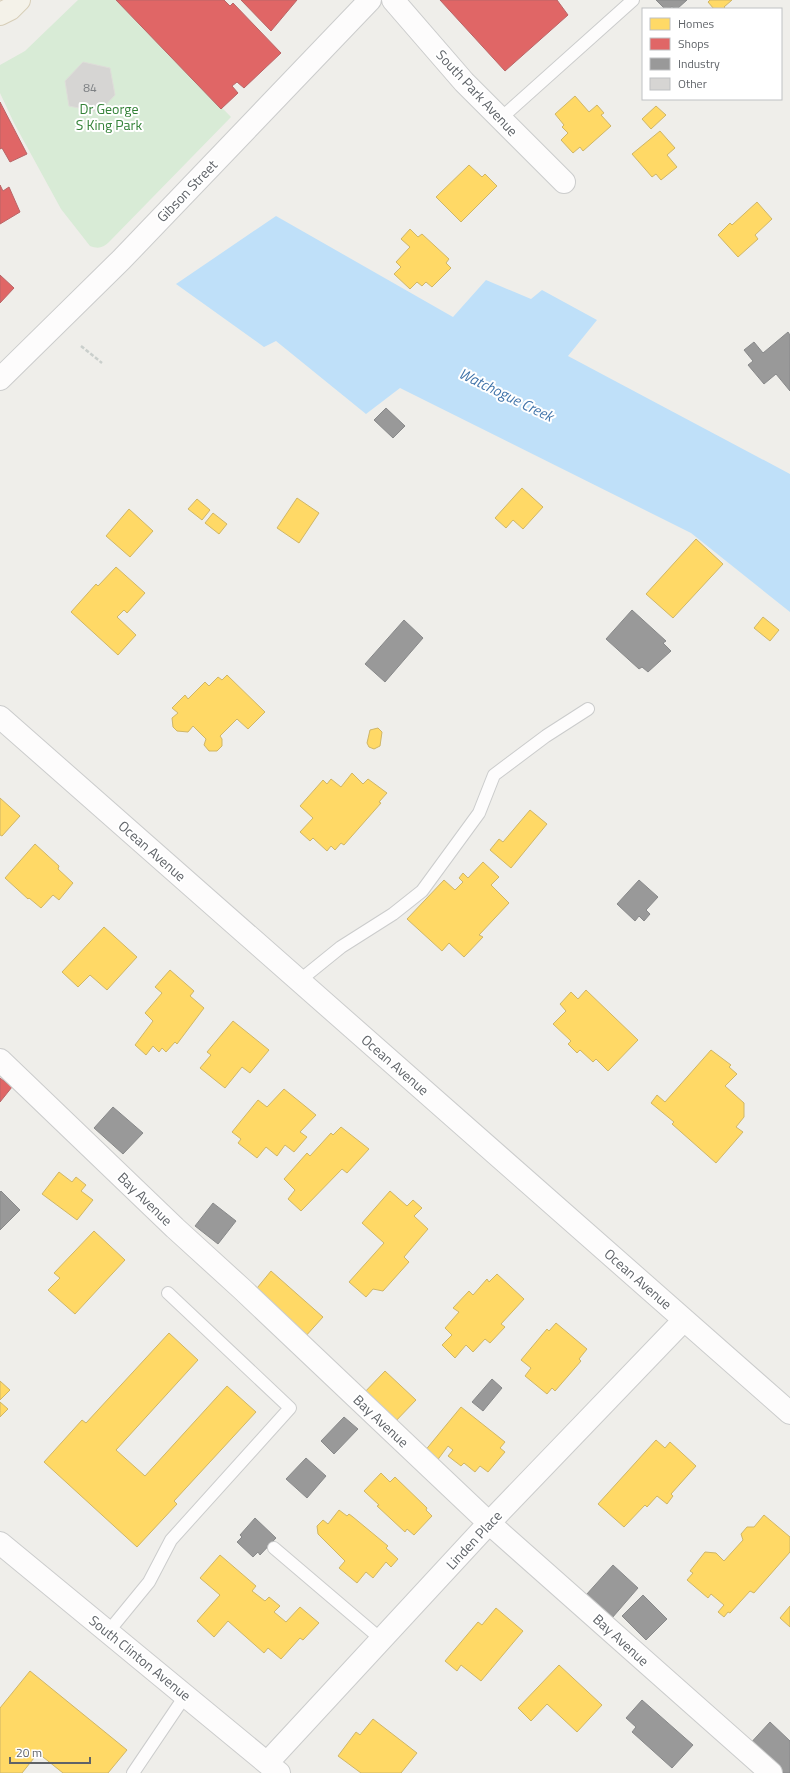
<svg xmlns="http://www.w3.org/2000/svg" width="790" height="1773" font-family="'Titillium Web',sans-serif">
<rect width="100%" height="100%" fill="#efeeea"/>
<path fill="#d8ebd6" d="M78 0H116L231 117 109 242C103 248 98 249 90 246L61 209 14 123 0 93V65L25 51Z"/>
<path fill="#bfe0f9" d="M276 216 453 317 486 280 531 299 542 290 597 320 568 356 790 474V612L691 533 400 388 366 414 276 341 264 347 176 284Z"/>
<path fill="#ffd966" stroke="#cfb667" d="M710 0H732L724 7 726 9H714L708 2Z
M575 96 589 112 597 105 604 113 601 115 611 126 583 151 580 147 573 153 561 140 568 133 562 127 564 125 555 114Z
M656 106 666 115 651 129 642 119Z
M660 131 675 148 667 155 677 167 661 180 656 174 652 177 632 154Z
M469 165 482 177 485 174 497 186 461 222 436 197Z
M757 202 772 219 755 235 758 239 738 257 718 235 730 223 732 225Z
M410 229 418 237 422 234 449 259 446 263 451 268 432 287 426 282 422 286 417 282 410 289 394 274 401 267 396 262 410 247 401 239Z
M522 488 543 507 523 529 513 520 506 528 495 518Z
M297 498 319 513 299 543 277 528Z
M197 499 210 510 202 520 188 509Z
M129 509 153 531 130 557 106 536Z
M213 513 227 524 219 534 205 523Z
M696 539 723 564 673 618 646 594Z
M116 567 145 593 127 613 124 610 117 617 136 635 118 655 71 612 96 584 98 586Z
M763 617 779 630 770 641 754 628Z
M227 675 265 712 248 729 237 719 220 736 222 739V746L217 751H209L204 745 206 739 193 726 188 732 177 731 173 727 172 718 178 713 172 708 185 695 188 699 205 682 209 686 218 677 222 680Z
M378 728 382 732 380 746 374 749 369 747 367 743 370 730Z
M352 773 363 784 368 779 387 793 379 802 381 803 344 845 341 843 335 850 331 846 327 851 313 838 310 841 300 832 313 818 300 806 323 780 327 784 331 779 341 787Z
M0 798 20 816 2 836 0 835Z
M530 810 547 824 511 868 490 850 499 839 503 842Z
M35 844 59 866 58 869 73 883 59 900 53 895 41 908 29 898 28 899 5 878Z
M483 862 499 877 491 885 509 903 479 935 483 937 464 957 449 943 442 951 407 919 444 880 455 890 463 882 459 878 463 873 468 878Z
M104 927 137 957 107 990 90 975 78 987 62 972Z
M170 970 194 991 190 996 204 1008 177 1044 175 1042 166 1052 162 1048 159 1052 153 1046 146 1055 135 1045 153 1021 145 1013 162 993 155 987Z
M586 990 638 1040 608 1071 596 1059 593 1062 580 1050 577 1053 568 1044 571 1041 553 1024 566 1011 560 1004 571 992 578 999Z
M233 1021 269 1050 250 1073 242 1067 225 1088 200 1068 211 1055 207 1052Z
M711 1050 731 1065 729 1067 737 1074 725 1086 744 1103V1117L736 1127 743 1132 716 1163 672 1124 674 1122 651 1103 657 1095 665 1102Z
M284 1089 316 1115 300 1132 307 1137 294 1152 285 1145 277 1156 266 1147 257 1158 238 1143 241 1139 232 1132 258 1100 267 1107Z
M341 1127 369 1149 347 1173 342 1169 301 1211 288 1199 295 1190 284 1179 307 1153 310 1156 331 1133 333 1135Z
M59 1172 72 1182 76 1177 86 1185 81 1191 93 1200 77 1220 42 1194Z
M390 1191 407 1206 413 1200 422 1208 414 1216 428 1229 404 1257 409 1262 383 1291 373 1289 366 1297 349 1282 384 1243 362 1223Z
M94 1231 125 1260 75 1314 48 1290 60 1278 54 1273Z
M271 1271 323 1317 304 1338 253 1293Z
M497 1274 524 1299 501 1324 505 1327 490 1343 485 1339 473 1352 466 1345 455 1358 442 1345 452 1335 445 1328 459 1312 453 1308 469 1291 473 1295 487 1279 489 1282Z
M556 1323 587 1349 579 1359 581 1361 555 1391 552 1388 547 1394 525 1376 531 1368 521 1360 547 1329 549 1331Z
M169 1333 198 1360 116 1450 145 1476 227 1386 256 1412 174 1501 177 1504 137 1547 44 1462 82 1420 86 1423Z
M385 1371 416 1400 392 1425 361 1396Z
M0 1381 10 1390 0 1400Z
M0 1402 8 1409 0 1417Z
M461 1407 505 1442 500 1448 505 1452 488 1472 480 1466 475 1472 464 1463 461 1466 448 1456 453 1450 448 1446 436 1462 424 1452Z
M656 1440 665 1448 670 1442 696 1466 671 1494 673 1496 667 1504 657 1496 647 1507 645 1505 624 1527 598 1504Z
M381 1473 390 1482 395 1477 427 1508 426 1510 432 1516 414 1535 407 1529 405 1532 377 1506 379 1505 364 1491Z
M339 1510 347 1516 349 1514 353 1517 388 1546 386 1548 398 1559 391 1567 386 1562 373 1578 366 1572 357 1583 339 1568 345 1561 318 1534 317 1526 323 1520 328 1524Z
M764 1515 790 1537V1552L754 1593 750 1591 730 1613 728 1612 724 1617 718 1612 724 1605 711 1594 708 1598 687 1580 693 1573 690 1571 705 1552 716 1553 724 1561 743 1540 741 1534 747 1527H754Z
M220 1555 256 1586 252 1591 265 1601 269 1597 280 1606 274 1612 286 1622 300 1607 319 1623 303 1640 300 1638 281 1659 268 1648 264 1653 228 1621 214 1637 197 1621 220 1595 200 1578Z
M790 1606V1627L780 1618Z
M496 1608 523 1631 481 1681 461 1665 457 1671 445 1661 478 1622 482 1625Z
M559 1665 602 1705 577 1732 547 1704 531 1721 518 1708Z
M30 1671 127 1750 108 1773H63L38 1753 22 1773H0V1708Z
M373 1719 417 1753 401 1773H361L338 1756 356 1732 360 1735Z"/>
<path fill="#e06666" stroke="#b96567" d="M116 0H224L230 6 233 3 281 53 244 88 237 82 232 86 238 93 221 109Z
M241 0H297L271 31Z
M440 0H557L568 15 505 71Z
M0 102 27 154 10 162 2 148 0 149Z
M0 185 3 191 9 187 20 212 0 224Z
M0 275 14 288 0 303Z
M0 1078 12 1087 0 1102Z"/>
<path fill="#999" stroke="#88898a" d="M656 0H687L677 9 672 7 665 9Z
M788 332 790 335V391L776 374 764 384 748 365 753 361 744 350 754 342 763 353Z
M386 408 405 426 393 438 374 420Z
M632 610 666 641 663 643 671 651 648 672 642 667 639 669 606 639Z
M404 620 423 638 385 682 365 664Z
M639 880 658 897 646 910 650 914 644 921 639 916 635 921 617 904Z
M113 1107 143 1133 123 1154 94 1128Z
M1 1191 20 1210 0 1230V1192Z
M213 1203 236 1221 218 1244 195 1226Z
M492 1379 502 1388 483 1411 472 1402Z
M344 1417 358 1429 334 1454 321 1441Z
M306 1458 326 1476 307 1498 286 1479Z
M255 1518 276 1538 260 1555 258 1552 253 1557 237 1542 242 1537 240 1535Z
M613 1565 638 1588 612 1618 586 1595Z
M643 1595 667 1619 646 1640 622 1616Z
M642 1700 693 1745 672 1768 632 1732 636 1727 626 1718Z
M770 1722 790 1741V1773H775L747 1747Z"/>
<path fill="#d6d5d3" stroke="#deddd9" d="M83 62 110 68 115 95 99 112 69 106 65 81Z"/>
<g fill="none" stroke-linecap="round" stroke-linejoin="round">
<defs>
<path id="service" d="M500 119 633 0
M299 981 341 947 393 914 422 891 479 813 494 775 546 736 588 709
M274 1548 382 1640
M108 1632 149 1582 171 1540 290 1408 168 1293
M133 1773 185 1696"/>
<path id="minor" d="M393 0 464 82 564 182
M0 379 121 260 370 0
M0 717 790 1413
M0 1060 175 1228 242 1289 489 1523 771 1773
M0 1543 279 1773
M267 1763 489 1523 684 1320"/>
<path id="primary" d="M0 14 10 9 19 0"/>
</defs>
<use href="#service" stroke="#cbcccc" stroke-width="14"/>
<use href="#minor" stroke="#cbcccc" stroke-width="24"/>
<use href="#primary" stroke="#d7ceb8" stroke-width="24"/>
<path stroke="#cacfcc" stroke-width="2.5" stroke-dasharray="4 2" stroke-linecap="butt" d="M81 346 102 363"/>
<use href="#service" stroke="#fdfcfc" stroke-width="12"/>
<use href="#minor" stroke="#fdfcfc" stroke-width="22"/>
<use href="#primary" stroke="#f4f2e9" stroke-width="22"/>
</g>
<g text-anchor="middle" stroke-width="4" stroke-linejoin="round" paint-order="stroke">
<g font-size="12" fill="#7e8184">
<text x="90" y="92">84</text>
</g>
<g font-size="14" fill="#5f6368" stroke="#fff">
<text transform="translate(477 93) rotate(47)" y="5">South Park Avenue</text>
<text transform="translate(187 191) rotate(-46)" y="5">Gibson Street</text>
<text transform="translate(152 851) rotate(41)" y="5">Ocean Avenue</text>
<text transform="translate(395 1065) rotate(41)" y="5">Ocean Avenue</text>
<text transform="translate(145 1199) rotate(44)" y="5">Bay Avenue</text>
<text transform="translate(638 1279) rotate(41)" y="5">Ocean Avenue</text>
<text transform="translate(381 1421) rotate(43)" y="5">Bay Avenue</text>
<text transform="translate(474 1540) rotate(-47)" y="5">Linden Place</text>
<text transform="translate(621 1640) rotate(42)" y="5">Bay Avenue</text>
<text transform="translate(140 1658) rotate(39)" y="5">South Clinton Avenue</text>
</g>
<g font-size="14" fill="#348238" stroke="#fff">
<text x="109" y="114">Dr George<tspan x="109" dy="16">S King Park</tspan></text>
</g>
<g font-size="15" font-style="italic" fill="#4174aa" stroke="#fff">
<text transform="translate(506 395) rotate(26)" y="5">Watchogue Creek</text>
</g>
</g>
<rect x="642" y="8" width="140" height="92" fill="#ffffff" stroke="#bfc1c3"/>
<rect x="650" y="18" width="20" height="12" fill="#ffd966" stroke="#bfc1c3"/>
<text x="678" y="28" font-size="12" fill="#5f6368">Homes</text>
<rect x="650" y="38" width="20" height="12" fill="#e06666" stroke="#bfc1c3"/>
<text x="678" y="48" font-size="12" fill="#5f6368">Shops</text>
<rect x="650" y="58" width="20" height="12" fill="#999999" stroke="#bfc1c3"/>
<text x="678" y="68" font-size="12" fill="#5f6368">Industry</text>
<rect x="650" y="78" width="20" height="12" fill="#d6d5d3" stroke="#bfc1c3"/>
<text x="678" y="88" font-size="12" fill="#5f6368">Other</text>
<path d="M10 1757v6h80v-6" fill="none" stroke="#5f6368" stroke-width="2"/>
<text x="16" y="1757" font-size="12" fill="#5f6368" stroke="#ffffff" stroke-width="3" paint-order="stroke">20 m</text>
</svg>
